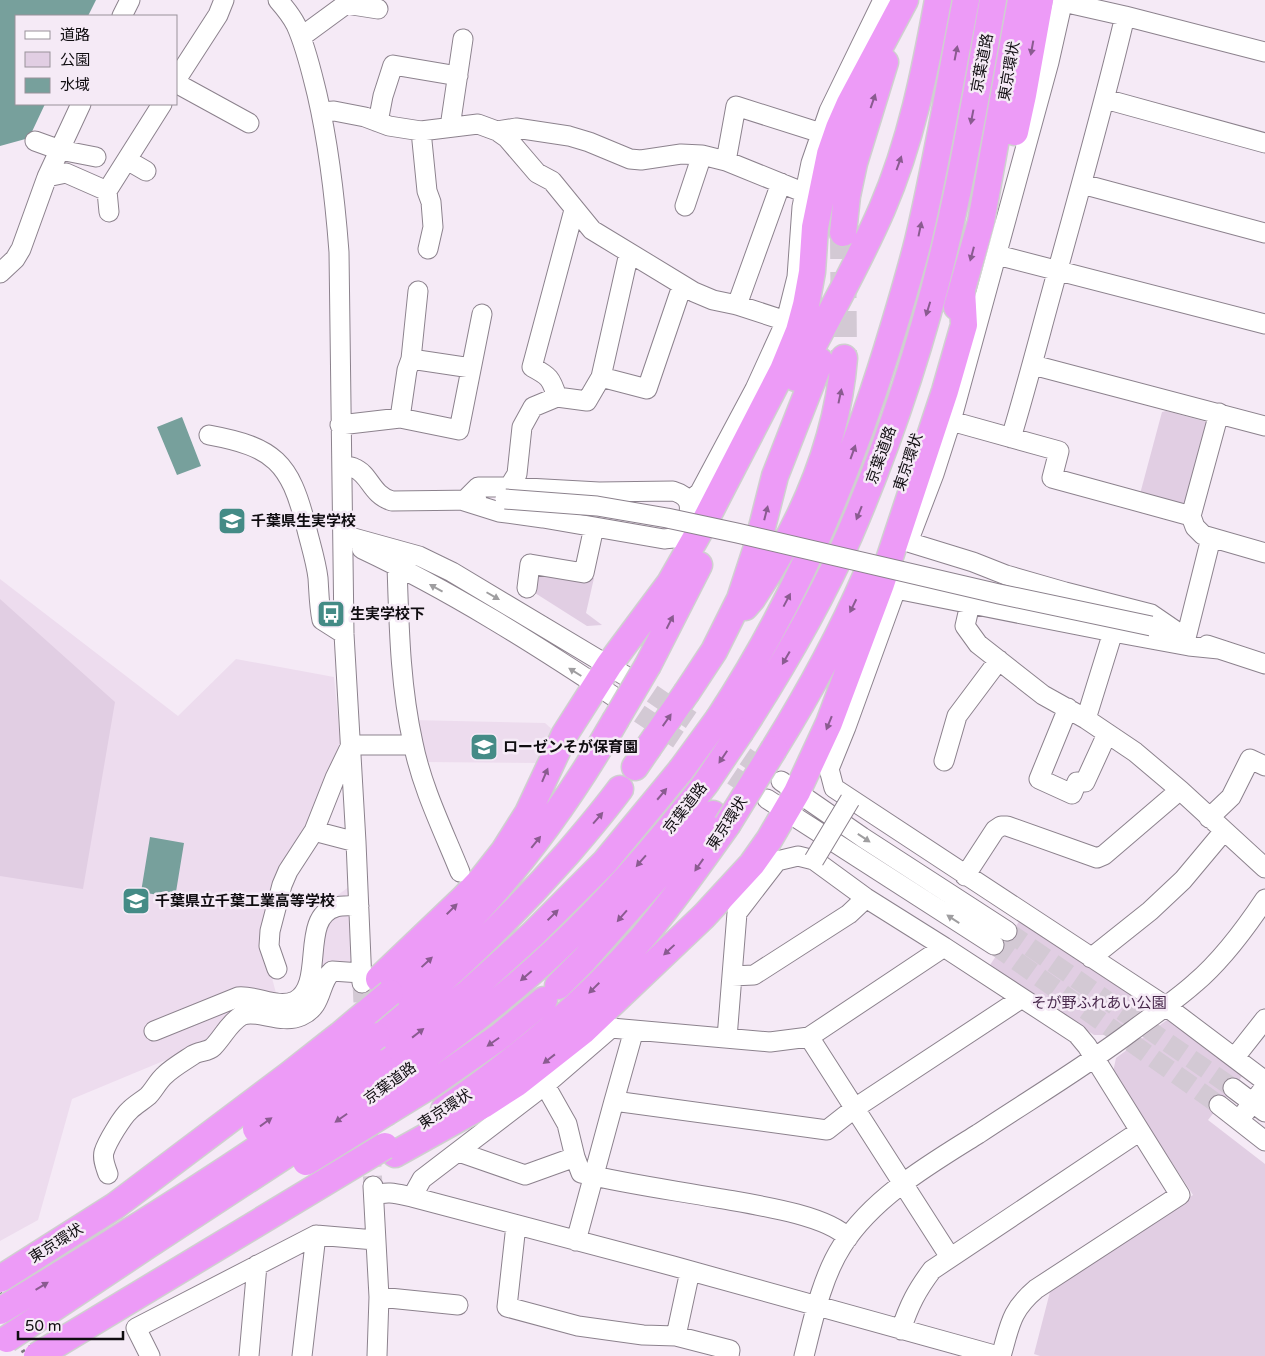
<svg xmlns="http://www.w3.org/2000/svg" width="1265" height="1356" font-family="'Varela Round','Noto Sans JP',sans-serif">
<rect width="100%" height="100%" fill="#f5eaf6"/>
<path fill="#eddcee" d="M0 579 178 716 236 659 334 677 341 749 262 941 276 993 294 997 303 985 311 915 350 886 353 963 320 989 254 1011 209 1042 72 1099 38 1220 0 1241Z
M412 720 545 723 554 731 539 763 425 762Z"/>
<path fill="#e1cee3" d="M1166 411 1207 422 1188 506 1140 494 1162 412Z
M537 567 594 578 586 613 602 625 587 626 535 593Z
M0 599 115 702 83 889 0 876Z
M1022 917 1140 994 1141 1011 1109 1035H1094L990 965Z
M1178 1019 1246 1071 1208 1120 1265 1164V1356H1040L1034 1354 1051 1288 1193 1195 1113 1072 1116 1058 1167 1020Z"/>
<path fill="#77a09c" d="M0 0H96L88 16H16V104H45L29 138 0 146Z
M182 417 201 466 177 475 157 427Z
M150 837 184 843 175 898 141 892Z"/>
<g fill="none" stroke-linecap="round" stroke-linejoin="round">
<path stroke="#d3c9d4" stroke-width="19" stroke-dasharray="19 9" stroke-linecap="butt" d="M629 678 771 774
M616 698 760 794
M1007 931 1233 1088
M994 945 1219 1105
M362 983 364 1024
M371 1148 373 1186"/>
<path stroke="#d3c9d4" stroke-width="26" stroke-dasharray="26 13" stroke-linecap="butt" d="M843 233 844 358"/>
<defs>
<path id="minor" d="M278 0C285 8 291 15 296 25 306 47 311 70 317 94 329 146 335 199 339 252L344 634 356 842 362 983
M1063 0 1049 62 951 421 1059 451 1052 478 1191 516 1195 527 1203 535 1265 553
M1063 2 1125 16 1265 52
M122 16 130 0
M301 37 346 4 378 9
M176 80 218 15 224 0
M176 83 249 123
M1105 99 1265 143
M321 112 334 111 365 117 389 126 421 131 478 124 497 131 507 138 537 173 552 181 592 230 694 292 713 300 737 305 786 321
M378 122 383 96 393 65 458 76
M450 127 463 39
M421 131 427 191 431 202 433 227 428 249
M497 131 516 128 569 136 589 142 630 159 641 160 681 154 702 155 726 161 805 193
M35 141 60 150 96 157
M127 160 146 171
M726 161 736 106 821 133
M47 177 66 173 107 191 109 212
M1082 184 1265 233
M107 191 162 104
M685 206 702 155
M997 255 1265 324
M0 273 15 259 21 249 47 177 81 104
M737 305 781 183
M411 359 471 368
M1033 365 1265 426
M601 377 647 389 682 286
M557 397C551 378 549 376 532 367L574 210
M400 418 407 370 411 359 418 291
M951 421 934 474 908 542 973 562 1006 575 1065 592 1151 614 1186 638 1211 538
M340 425 400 418 459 430 482 314
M209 435C274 447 290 462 306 526 310 543 316 561 318 578 319 592 319 606 322 620L344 634
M1011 438C1028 382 1042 326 1058 269 1081 185 1105 101 1125 16
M342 466C346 467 351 466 354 468 370 474 371 495 392 501L477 500
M478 487H509L599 492 673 491C690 496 692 505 687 521 686 525 685 530 683 533 678 539 671 538 664 539L543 518 499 512 464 501Z
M509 487 517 474 522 427 533 407 557 397 587 401 601 377 629 253
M689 502 700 492 755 389 786 321 797 277 802 207 811 163 829 111 883 0
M1191 516 1219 413
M343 535 419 556 452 572 629 678
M362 549C451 591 535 644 616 698
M397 566C399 625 400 685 413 743 422 788 443 830 460 872
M527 588 530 564 584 573 594 527
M970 604 965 626 978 644 1043 695 1086 719 1135 752 1180 790 1265 868
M1207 645 1265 664
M1219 649 1189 646 1113 632 896 589 846 727 829 769 834 788 1167 1007 1265 1081
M1068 708 1039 779 1072 794 1077 782H1085L1107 734
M1086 719 1113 632
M944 761 957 716 999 660
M781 781 862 837 1007 931
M767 799 994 945
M1209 818 1231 797 1250 759 1265 766
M314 831 356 842
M965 876 995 830 1001 826H1007L1097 858 1104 855 1180 790
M1091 958 1150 911 1183 880 1224 831
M277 969 269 946 270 931 282 885 288 871 314 831 335 778 351 745H413
M732 976 754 975 849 914 866 898
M154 1031 238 997C257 995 277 1009 295 1001 326 985 299 917 336 907 342 905 352 906 359 906
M727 1038 737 913 777 861 798 856 814 860 866 898 944 947
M1235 1057 1265 1019
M545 1085 567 1124 575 1157 581 1173C626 1184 672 1190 717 1198 749 1204 826 1214 848 1238
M1233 1088 1265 1112
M614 1101 634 1030 770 1042 809 1037
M1219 1105 1265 1141
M1239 1120 1265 1087
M459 1152 525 1175 575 1157
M108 1174C106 1168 102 1159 104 1152 107 1142 122 1117 130 1110 135 1105 142 1101 148 1096 154 1090 158 1081 165 1075 172 1068 184 1061 193 1055 199 1051 208 1052 213 1047 223 1037 229 1023 241 1016 255 1008 281 1025 301 1016 324 1006 318 983 332 971L361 973
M373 1186 379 1297 377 1356
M374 1196C387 1190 398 1194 412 1197L673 1266 998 1356
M412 1197 422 1179 545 1085 611 1028 634 1030
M516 1225 507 1307 578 1326 643 1335 676 1336 690 1271
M576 1241 614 1101 827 1130 855 1108 1022 998
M950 1257 809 1037 944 947 1077 1034 1087 1046 1180 1195 1036 1289C1010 1311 1010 1326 1001 1356
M379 1297 458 1305
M901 1330C909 1305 917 1290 932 1270L1140 1131
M676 1336 730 1350 729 1356
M150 1356 136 1328 316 1235 375 1240
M249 1356 257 1265
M302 1356 316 1235
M804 1356C813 1320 822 1277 842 1246 873 1197 930 1164 978 1134 1029 1100 1083 1068 1132 1031 1153 1015 1175 1001 1195 983 1222 960 1245 929 1265 899"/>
<path id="highway" d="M1015 132 1023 95 1040 0
M843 233 847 196 854 163 885 62
M957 307 981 222 1021 0
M796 378C825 322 857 267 882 209 911 142 925 71 938 0
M745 607 752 599C800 527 837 446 844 358
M648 665 699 565
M687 692 714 651 740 599 757 547 775 476 820 361
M719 718C795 602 846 481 887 349 898 313 909 277 918 241 937 162 950 81 966 0
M741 731C781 669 819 605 849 536 896 427 934 305 958 189 971 126 982 63 993 0
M774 749C808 694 840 636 866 576
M635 767 648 748
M379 979 464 898 482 879 504 851 528 813 565 734 609 665 670 583 702 527 783 370 799 331 806 305 812 272 815 227 830 154 839 128 850 103 905 0
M558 986 584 960 713 814
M390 993C482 918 556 824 615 721
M377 1036C445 981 509 920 567 854 585 833 603 812 620 789
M379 1063 469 992 533 934 605 862 681 770
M380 1090C441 1046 502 1001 556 950 611 899 660 842 706 783
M444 1110C516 1061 585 1003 642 938 673 902 700 863 727 825
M387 1112 426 1088 499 1037 544 1000
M395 1154 483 1105 517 1083 583 1031 704 916 752 864 769 840 797 792 829 723 881 584 945 391 964 325 962 290"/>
</defs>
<use href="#minor" stroke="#8c828d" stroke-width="21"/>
<use href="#highway" stroke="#cfcfcf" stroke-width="29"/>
<use href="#minor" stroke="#fff" stroke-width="19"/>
<use href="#highway" stroke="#ed9bf7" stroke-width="26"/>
<path stroke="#7c757d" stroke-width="4" stroke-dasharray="2.5 5" stroke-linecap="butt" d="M0 1293 36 1356
M0 1311 26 1356"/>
<defs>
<path id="minor-bridge" d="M505 499 597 506 667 518 737 533 999 594 1151 626
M814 860 850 800"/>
<path id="highway-bridge" d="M615 721 648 665
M648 748 687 692
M681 770 719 718
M706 783 741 731
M727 825 774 749
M256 1129 377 1036
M306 1162 387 1112
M0 1279 115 1206 289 1075 340 1035 390 993
M0 1311C129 1233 258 1153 379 1063
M7 1339 145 1247 319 1133 380 1090
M37 1356 385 1146"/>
</defs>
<use href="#minor-bridge" stroke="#8c828d" stroke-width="21" stroke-linecap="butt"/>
<use href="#highway-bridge" stroke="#cfcfcf" stroke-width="29" stroke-linecap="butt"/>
<use href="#minor-bridge" stroke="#fff" stroke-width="19"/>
<use href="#highway-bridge" stroke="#ed9bf7" stroke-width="26"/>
</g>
<defs><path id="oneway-solid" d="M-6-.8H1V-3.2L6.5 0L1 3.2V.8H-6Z" transform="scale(1.25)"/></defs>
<g fill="#8a5b90">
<use href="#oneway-solid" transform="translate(1032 48) rotate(100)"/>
<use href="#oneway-solid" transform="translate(956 53) rotate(-79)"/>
<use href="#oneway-solid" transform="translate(873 101) rotate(-71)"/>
<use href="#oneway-solid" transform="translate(972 117) rotate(101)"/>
<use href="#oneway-solid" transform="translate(899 163) rotate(-70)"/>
<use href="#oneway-solid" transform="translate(920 229) rotate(-78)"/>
<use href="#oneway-solid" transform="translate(972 254) rotate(105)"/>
<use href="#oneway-solid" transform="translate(928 309) rotate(107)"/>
<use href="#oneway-solid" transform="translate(840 396) rotate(-78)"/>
<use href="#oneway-solid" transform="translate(853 452) rotate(-70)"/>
<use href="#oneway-solid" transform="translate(766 513) rotate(-76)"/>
<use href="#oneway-solid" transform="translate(859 513) rotate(112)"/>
<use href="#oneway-solid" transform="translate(787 600) rotate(-62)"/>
<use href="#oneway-solid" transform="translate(853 606) rotate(116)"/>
<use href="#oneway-solid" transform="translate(670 622) rotate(-63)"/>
<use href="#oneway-solid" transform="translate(786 658) rotate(120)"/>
<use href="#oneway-solid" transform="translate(667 720) rotate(-55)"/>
<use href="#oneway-solid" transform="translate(829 723) rotate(112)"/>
<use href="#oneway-solid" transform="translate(723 757) rotate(124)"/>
<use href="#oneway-solid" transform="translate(545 775) rotate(-67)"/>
<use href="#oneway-solid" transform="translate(662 794) rotate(-50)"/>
<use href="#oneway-solid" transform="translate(598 818) rotate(-49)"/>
<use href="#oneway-solid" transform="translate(536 842) rotate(-51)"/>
<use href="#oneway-solid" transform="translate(641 861) rotate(131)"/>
<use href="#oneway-solid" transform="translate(699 865) rotate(125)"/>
<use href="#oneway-solid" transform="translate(452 909) rotate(-45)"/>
<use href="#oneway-solid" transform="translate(553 915) rotate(-44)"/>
<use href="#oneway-solid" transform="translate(622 916) rotate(131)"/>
<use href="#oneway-solid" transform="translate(669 950) rotate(137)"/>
<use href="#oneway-solid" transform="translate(427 962) rotate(-43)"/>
<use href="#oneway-solid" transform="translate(526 976) rotate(139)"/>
<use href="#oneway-solid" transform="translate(594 988) rotate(135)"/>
<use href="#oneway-solid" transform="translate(418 1033) rotate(-38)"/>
<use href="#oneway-solid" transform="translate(493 1042) rotate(145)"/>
<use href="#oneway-solid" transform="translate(549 1059) rotate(142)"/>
<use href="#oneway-solid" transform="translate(341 1118) rotate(145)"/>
<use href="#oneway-solid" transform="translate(266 1122) rotate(-36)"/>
<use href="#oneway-solid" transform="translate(42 1286) rotate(-31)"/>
</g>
<g fill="#9f9ea0">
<use href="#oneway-solid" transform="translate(436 588) rotate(-151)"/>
<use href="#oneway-solid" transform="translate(493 596) rotate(30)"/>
<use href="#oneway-solid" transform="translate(575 672) rotate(-148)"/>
<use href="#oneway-solid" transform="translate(864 838) rotate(34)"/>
<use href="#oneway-solid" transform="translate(953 919) rotate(-147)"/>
</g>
<defs>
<symbol id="school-square" viewBox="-11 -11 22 22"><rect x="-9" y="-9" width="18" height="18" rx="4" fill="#448b86" stroke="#f5eaf6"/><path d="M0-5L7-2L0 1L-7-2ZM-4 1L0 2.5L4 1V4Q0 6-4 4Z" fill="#fff"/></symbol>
<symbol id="bus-square" viewBox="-11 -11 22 22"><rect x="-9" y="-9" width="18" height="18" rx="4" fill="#448b86" stroke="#f5eaf6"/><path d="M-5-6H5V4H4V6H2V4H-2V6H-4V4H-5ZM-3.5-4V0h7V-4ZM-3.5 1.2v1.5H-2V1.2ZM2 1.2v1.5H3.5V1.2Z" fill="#fff"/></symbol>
</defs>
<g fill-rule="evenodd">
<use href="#school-square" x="216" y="505" width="32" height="32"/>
<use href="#bus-square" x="315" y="598" width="32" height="32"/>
<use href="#school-square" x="468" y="731" width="32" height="32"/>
<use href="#school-square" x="120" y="885" width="32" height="32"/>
</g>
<g text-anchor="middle" stroke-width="5" stroke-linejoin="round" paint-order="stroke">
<g font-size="15" fill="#100d11" stroke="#f5eaf6">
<text transform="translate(982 63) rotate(-79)" y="5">京葉道路</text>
<text transform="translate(1009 71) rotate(-80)" y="5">東京環状</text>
<text transform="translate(881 455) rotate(-70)" y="5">京葉道路</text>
<text transform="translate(908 462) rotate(-71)" y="5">東京環状</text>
<text transform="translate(685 808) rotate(-52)" y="5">京葉道路</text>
<text transform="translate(727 823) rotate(-57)" y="5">東京環状</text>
<text transform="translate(390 1083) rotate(-36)" y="5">京葉道路</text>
<text transform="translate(445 1109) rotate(-33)" y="5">東京環状</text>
<text transform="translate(56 1243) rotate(-32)" y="5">東京環状</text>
</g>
<g font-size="15" font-weight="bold" fill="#100d11" stroke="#f5eaf6" text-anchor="start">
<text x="251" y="526">千葉県生実学校</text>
<text x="350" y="619">生実学校下</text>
<text x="503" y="752">ローゼンそが保育園</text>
<text x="155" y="906">千葉県立千葉工業高等学校</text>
</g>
<g font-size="15" fill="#48284c" stroke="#f5eaf6">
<text x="1099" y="1008">そが野ふれあい公園</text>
</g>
</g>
<rect x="15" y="15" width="162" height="90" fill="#f5eaf6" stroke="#99929a"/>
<rect x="25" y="31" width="25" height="8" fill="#ffffff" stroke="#99929a"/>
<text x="60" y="40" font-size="15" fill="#100d11">道路</text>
<rect x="25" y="52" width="25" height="15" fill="#e1cee3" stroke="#99929a"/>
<text x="60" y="65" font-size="15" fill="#100d11">公園</text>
<rect x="25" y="78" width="25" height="15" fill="#77a09c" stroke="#99929a"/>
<text x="60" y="90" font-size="15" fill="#100d11">水域</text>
<path d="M18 1331v8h105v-8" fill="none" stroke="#100d11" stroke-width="2.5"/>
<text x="25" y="1331" font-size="15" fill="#100d11" stroke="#f5eaf6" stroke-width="4" paint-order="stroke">50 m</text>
</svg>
